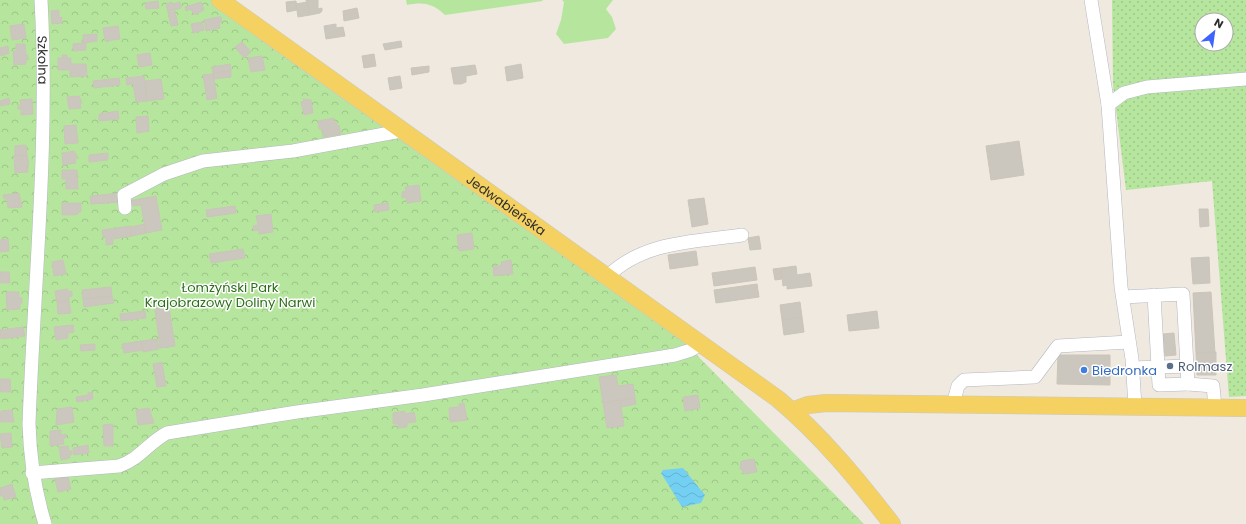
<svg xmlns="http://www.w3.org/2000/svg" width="1246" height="524" font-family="Poppins,sans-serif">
<defs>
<pattern id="forest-crowns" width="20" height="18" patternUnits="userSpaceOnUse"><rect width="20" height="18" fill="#b6e69d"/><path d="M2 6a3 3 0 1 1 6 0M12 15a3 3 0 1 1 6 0" fill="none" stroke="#9dc688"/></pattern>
<pattern id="garden-dots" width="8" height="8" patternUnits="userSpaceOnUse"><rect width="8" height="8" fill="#b6e69d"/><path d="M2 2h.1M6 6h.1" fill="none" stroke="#9dc688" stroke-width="1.8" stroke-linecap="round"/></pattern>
<pattern id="water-waves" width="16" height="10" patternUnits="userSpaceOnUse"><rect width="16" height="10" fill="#73d0f2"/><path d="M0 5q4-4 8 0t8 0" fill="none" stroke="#64b3d0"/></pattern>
</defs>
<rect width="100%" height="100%" fill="#efe9e0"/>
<path fill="#b6e69d" d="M406 0H542L543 1 445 15C432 3 423 2 407 5Z
M562 0H613L606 9 612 17 616 29 608 38 564 44 556 34 561 20 564 2Z"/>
<path fill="url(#forest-crowns)" d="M0 0H224L676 334 864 524H0Z"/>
<path fill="url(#garden-dots)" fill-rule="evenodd" d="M1112 0H1246V396L1229 397 1212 181 1126 190 1113 85ZM1202 20H1226V44H1202Z"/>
<path fill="url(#water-waves)" d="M683 468 705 495 701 503 682 507 661 473 663 470Z"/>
<path fill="#cbc7be" stroke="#cbc5b9" d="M306 0H318V9L322 8V11L320 13 310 15Z
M158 1 159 8 146 9 145 3Z
M296 1 297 10 287 12 286 2Z
M172 2 173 4 180 2 181 8 168 12 166 4Z
M201 2 204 10 194 15 191 9 186 11 185 7Z
M307 2 310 15 298 17 296 4Z
M357 8 359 18 344 21 343 11Z
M59 10V18L62 17V23L52 24 51 11Z
M175 12 178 25 171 26 168 13Z
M218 17H221L222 22 219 23 220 28 206 31 204 20Z
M202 22 204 30 193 33 191 24Z
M24 24 26 38 12 40 10 26Z
M336 24V28L343 27 345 36 326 39 324 26Z
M118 26 120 39 105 41 103 28Z
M97 34V41L83 43V35Z
M401 41 402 47 385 50 383 44Z
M242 42 251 52 244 58 235 47Z
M83 43H86V50L73 51V44Z
M16 44H25L26 55H28V59H26V64L14 65 13 51H16Z
M8 46 9 53 1 56 0 48Z
M150 53 152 65 139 67 137 55Z
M374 54 376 66 364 68 362 56Z
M62 55H67V58H71V64H86L87 76 70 77V70H58V58H63Z
M262 56 265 70 251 72 248 58Z
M230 64 231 71 213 73 212 67Z
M521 64 523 78 507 81 505 67Z
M475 65 477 74 466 76V82L461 84H454L451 68Z
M429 66V72L412 75 411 68Z
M231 71V77L214 79 213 73Z
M213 74 217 98 207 100 203 75Z
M144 76 147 101 136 102 133 84 127 85 126 78Z
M400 76 402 88 390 90 388 78Z
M119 78 120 85 94 88 93 81Z
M161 79 164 99 147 101 145 81Z
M79 96 82 103H80L81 108 69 109 67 97Z
M9 98 10 104 0 106V101Z
M32 99 33 114 21 115V109H18V106H21L20 100Z
M303 99 311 100 313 113 304 115 301 102 304 101Z
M118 111 119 119 99 121V114Z
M148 116 149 131 137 133 136 117Z
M334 118V123L336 122 337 126 339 125 341 134 323 137 322 129H319L318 121Z
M76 125 78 143 65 144 64 126Z
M1019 141 1024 175 991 180 986 146Z
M26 145 27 155 15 156V146Z
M74 151 78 158H75L76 163 63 165 62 153Z
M108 153V160L89 162V155Z
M27 155 29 165H27L28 172 15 173 14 156Z
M62 170H77L78 189H66V179H62Z
M419 185 421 201 407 203 406 197 402 198V192L406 191 405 187Z
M19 193 22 207 8 208 7 199H4L3 195Z
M120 193 121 202 91 204 90 196Z
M156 196 162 230 146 233 141 205 129 206 128 201Z
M704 198 708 224 692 227 688 200Z
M62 203H81V212H78V214L74 215H62Z
M388 203 389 210 375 212 374 205Z
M235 206 236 213 207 217 206 210Z
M1199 209H1208L1209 226 1200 227Z
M271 214 273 232 259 234V230L254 231 253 226 258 225 256 216Z
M145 224 146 233 132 236 131 227Z
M131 226 132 236 113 239V244L106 245V237H103L102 230Z
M472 233 474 249 459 251 457 235Z
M759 236 761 249 750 250 748 238Z
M8 239 9 251 0 252V240Z
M243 249 245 258 211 263 209 254Z
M696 251 698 265 670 269 668 255Z
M1209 257 1210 283 1193 284 1191 258Z
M63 260 66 274 54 276 52 262Z
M511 260 513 274 494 276 493 266 502 265 501 262Z
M796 266 797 275 810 273 812 286 787 289V285L783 286 781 268Z
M755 267 757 280 714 286 712 273Z
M781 268 782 279 775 280 773 269Z
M0 272H9L10 283H0Z
M757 284 759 297 716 303 714 290Z
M111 287 112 296 83 299 82 290Z
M68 289V292L72 291V296L69 297V301L57 302 55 291Z
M6 292H19V298H22V303H20V309L7 310Z
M1211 292 1215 353H1196L1193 293Z
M112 296 114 303 84 307 83 299Z
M69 301 71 313 58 314 57 302Z
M800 302 802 317 782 320 780 305Z
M169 307 175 346 160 348 155 309Z
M145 311 146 318 121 321 120 314Z
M877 311 879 328 849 331 847 315Z
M802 317 804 332 784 335 782 320Z
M73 325 74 332 68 333V338L56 340 54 327Z
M23 327 25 336 1 339 0 330Z
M1174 333 1176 355 1165 356 1163 334Z
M157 339 159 349 143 352 141 341Z
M141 341 143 350 124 353 122 344Z
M95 344V350L81 351 80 345Z
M1196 353 1216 352V375H1197Z
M1058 355H1110V385L1057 384Z
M162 362 166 386 157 387 153 364Z
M616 375 618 386 633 384 635 398 603 403 599 377Z
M0 379H10L11 392H0Z
M92 392 93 399 77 402 76 397 88 395V393Z
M698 395 700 408 685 411 683 397Z
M635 398 636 404 621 407 620 400Z
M620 400 624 426 607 428 603 403Z
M464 403 467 420 450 422 449 408 459 407V404Z
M72 407 74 422 56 425 57 409Z
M149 408 154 423 138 425 136 410Z
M12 410 14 422H0L1 411Z
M405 411V414L414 412 416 422 407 423V427L398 428V424H393V413Z
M113 424V446H104L103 425Z
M61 430V435L66 434V438H63L64 444 50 446V431Z
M11 433 12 447 2 448 0 434Z
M88 445 89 453 74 455 73 448Z
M68 446 69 451H72V455H69L70 458 61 460 59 447Z
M754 459 757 472 743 474 742 469H740L741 461Z
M68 477 71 489 58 492 55 479Z
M12 484 16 497 4 500 3 496H0V488Z"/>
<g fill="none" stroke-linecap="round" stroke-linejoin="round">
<defs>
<g id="minor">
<path id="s1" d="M41 0C49 142 34 283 29 424 30 459 35 491 45 524"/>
<path d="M1091 0 1108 105 1121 287 1132 359 1135 406"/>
<path d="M1108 105 1124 93 1147 87 1246 79"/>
<path d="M125 208 124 195 164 174 203 161 293 151 401 131"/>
<path d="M607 277C643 241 694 242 742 235"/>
<path d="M1154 295 1159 385 1188 384"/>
<path d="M1123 297 1183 294 1188 384 1213 386 1215 407"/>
<path d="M1132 368 1188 366"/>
<path d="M953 404 958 386 964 380 1035 377 1058 346 1129 342"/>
<path d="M32 473 119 466C140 459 148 443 167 433L297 412 423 395 675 355 691 350 701 344"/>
</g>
<g id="major">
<path id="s2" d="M220 0 778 399C822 436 857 479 892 524"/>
<path d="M792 411 808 405 826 403 1246 408"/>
</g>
</defs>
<use href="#minor" stroke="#b4b7c1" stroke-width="14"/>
<use href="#major" stroke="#c9c9c9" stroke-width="18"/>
<use href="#minor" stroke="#fff" stroke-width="13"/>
<use href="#major" stroke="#f4d161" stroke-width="17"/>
</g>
<circle fill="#5c6f8a" stroke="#fff" stroke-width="1.5" cx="1170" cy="366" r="4"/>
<circle fill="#3f7fe0" stroke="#fff" stroke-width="1.5" cx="1084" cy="370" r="4"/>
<g text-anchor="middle" stroke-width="3" stroke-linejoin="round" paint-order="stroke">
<g font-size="13" fill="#2e2e2e" stroke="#fff">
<text dy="5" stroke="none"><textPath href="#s1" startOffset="60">Szkolna</textPath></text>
<text dy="5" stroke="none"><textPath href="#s2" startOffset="352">Jedwabieńska</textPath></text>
</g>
<g font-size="13" fill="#2c6f1a" stroke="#fff">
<text x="230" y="292">Łomżyński Park<tspan x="230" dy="15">Krajobrazowy Doliny Narwi</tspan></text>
</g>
<g font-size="13" fill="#4e5e75" stroke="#fff" text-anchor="start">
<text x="1178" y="371">Rolmasz</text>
</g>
<g font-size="13" fill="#366cbe" stroke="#fff" text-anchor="start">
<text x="1092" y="375">Biedronka</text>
</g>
</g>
<g transform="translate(1214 32) rotate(29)"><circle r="19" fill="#ffffff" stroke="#ababab"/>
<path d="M0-3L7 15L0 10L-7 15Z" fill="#3f63fd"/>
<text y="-6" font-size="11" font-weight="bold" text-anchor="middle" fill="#2e2e2e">N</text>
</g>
</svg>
